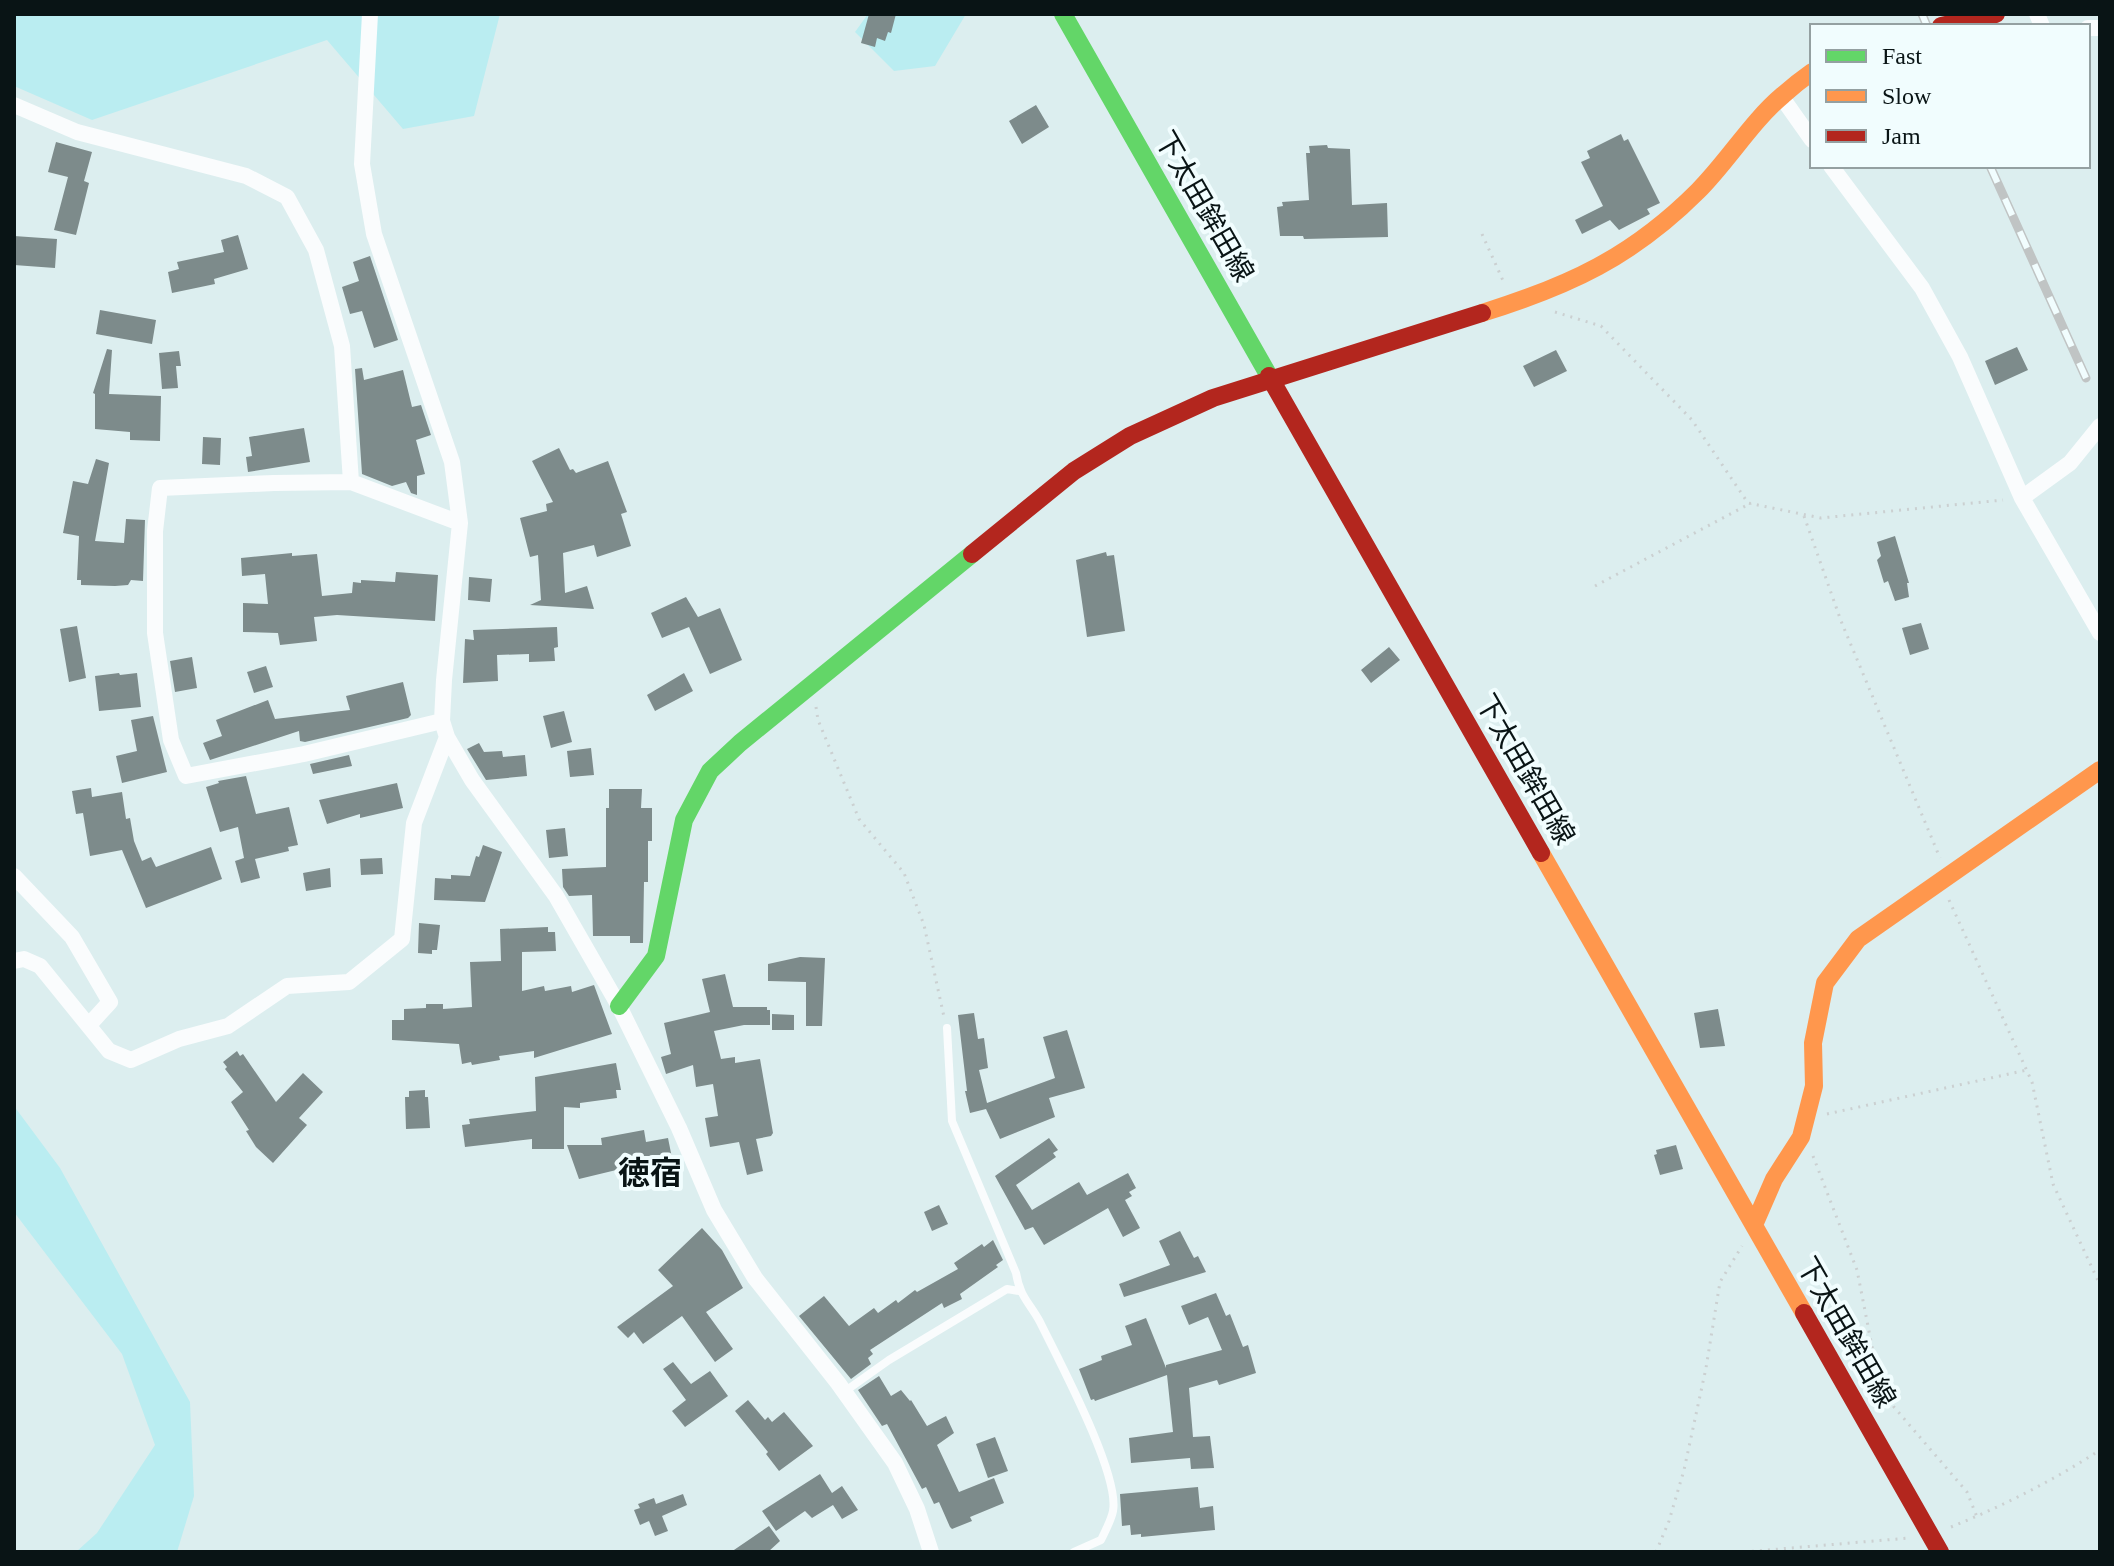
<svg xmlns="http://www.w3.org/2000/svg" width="2114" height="1566" font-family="'Times New Roman','Noto Sans JP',serif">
<rect width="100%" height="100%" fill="#dceeef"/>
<path fill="#baedf1" d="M14 14H500L474 116 403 129 327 40 92 120 14 86Z
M868 14H966L935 66 894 71 855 32Z
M14 1106 60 1168 190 1402 194 1496 177 1552H76L97 1533 155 1445 122 1354 14 1212Z"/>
<path fill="#7d8b8b" d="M869 14H896L891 33 888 32 885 41 877 38 875 47 861 43Z
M1036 105 1049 127 1022 144 1009 121Z
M1621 134 1624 141 1628 139 1660 203 1647 209 1650 214 1619 230 1610 220 1582 234 1575 220 1603 206 1581 162 1590 158 1587 151Z
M56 142 92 152 84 181 89 183 76 235 54 230 68 177 48 172Z
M1327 145 1328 148 1350 149 1352 205 1387 203 1388 237 1304 239 1303 236H1280L1277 207 1283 206 1282 202 1309 200 1306 153H1310L1309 146Z
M238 235 248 269 214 279 215 284 172 293 168 272 179 269 177 262 224 252 221 240Z
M14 236 57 239 55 268 14 265Z
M370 256 398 340 374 348 362 311 350 314 342 287 359 281 353 262Z
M100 310 156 320 152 344 96 334Z
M2017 347 2028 370 1995 385 1985 361Z
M107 349 112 350 109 394 161 396 160 441 130 440V432L95 429V394L93 393Z
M1556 350 1567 371 1534 387 1523 366Z
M179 351 181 366H176L178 388 162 389 159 353Z
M362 368 364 380 403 370 412 407 421 405 431 435 416 440 425 474 417 476V495L411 493 406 482 392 486 362 474 355 369Z
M304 428 310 462 248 472 246 457 252 456 249 437Z
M203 437 221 438 220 465 202 464Z
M559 448 570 470 573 469 576 473 608 461 627 512 621 514 631 546 597 557 594 545 563 553 565 593 587 586 594 609 530 605 541 600 538 555 530 557 520 518 547 511 546 504 553 502 532 461Z
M96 459 109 463 95 541 124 543 126 519 145 520 143 581 131 580 128 585 115 586 81 585V580H77L79 536 63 533 73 481 88 484Z
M1895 536 1909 583H1907L1909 597 1895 601 1888 581 1884 583 1877 560 1881 556 1877 542Z
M1106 552 1107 556 1114 555 1125 631 1087 637 1076 560Z
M292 553V556L317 554 322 596 352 593 353 582 361 583V580L395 582 396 572 438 575 435 621 337 615 314 617 317 641 280 645 278 633 243 632V603L268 604 265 574 242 576 241 558Z
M469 577 492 579 490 602 468 600Z
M686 597 698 617 720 608 742 660 710 674 689 627 662 638 651 613Z
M1921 623 1929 649 1910 655 1902 628Z
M77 626 86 678 69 682 60 629Z
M557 627 558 647 554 648 555 661 529 662V654L497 655 498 681 463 683 465 639 474 640 473 630Z
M1389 647 1400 660 1371 683 1361 670Z
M192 657 197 688 175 692 170 661Z
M266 666 273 687 254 693 247 672Z
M119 673 120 675 137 673 141 707 99 711 95 676Z
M684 673 693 691 655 711 647 695Z
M403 682 411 715 408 718 305 742 300 741 299 731 210 760 203 743 222 736 216 720 268 700 275 719 350 710 346 696Z
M564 711 572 742 551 748 543 716Z
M153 716 167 772 122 783 116 756 137 751 131 720Z
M479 743 484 752 502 751 503 757 525 755 527 776 486 780 467 749Z
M591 748 594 775 570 777 567 751Z
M349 755 352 766 313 774 310 764Z
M246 776 256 814 289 807 298 845 288 847 289 851 255 859 260 878 241 883 235 861 244 858 238 827 220 832 206 787 219 783 218 781Z
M397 783 403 808 360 818V814L327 824 319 800Z
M91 788 92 797 122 792 126 819 130 818 134 841 142 861 151 857 156 867 211 847 222 879 146 908 122 850 90 856 83 813 76 814 72 791Z
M609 789H642L641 808H652V841H648V882H644L643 943H630V936H593L592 895 569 896 563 887 562 869 606 867V808H609Z
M565 828 568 856 549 858 546 830Z
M483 845 502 852 485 902 434 900 435 878 451 879V875L470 876 476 856 479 857Z
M382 858 383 874 361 875 360 859Z
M330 868 331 887 306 891 303 873Z
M419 923 440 925 437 950H432V954L418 953Z
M548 927V932H555L556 951 522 952V991L544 986 545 991 571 986 572 992 594 985 612 1034 534 1058V1051L499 1056 500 1060 472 1065 471 1062 462 1064 459 1044 392 1040V1020H404V1009L426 1008V1004H443V1009L472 1007 470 962 501 961 500 929Z
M800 957 825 958 822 1026H806V982L768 981V964Z
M725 974 733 1007H767V1010H770V1025H744L714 1031 721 1059 735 1057V1063L760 1059 773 1133 771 1136 756 1139 763 1171 747 1175 739 1142 710 1147 705 1118 718 1116 713 1084 696 1087 693 1065 666 1074 661 1057 671 1054 664 1023 710 1012 702 979Z
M1718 1009 1725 1046 1700 1048 1694 1013Z
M974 1013 978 1039 984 1038 988 1068 979 1070 987 1103 1055 1078 1043 1037 1067 1030 1085 1088 1049 1098 1055 1117 1000 1139 986 1109 970 1113 965 1091H967L958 1015Z
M772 1014 794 1015V1030H772Z
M237 1051 240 1056 243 1054 276 1102 303 1073 323 1092 299 1118 307 1125 273 1163 256 1147 246 1131 249 1130 231 1102 243 1092 225 1069 227 1067 223 1062Z
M616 1063 621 1090H616L617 1098 580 1103V1108L564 1107V1149H532V1139L465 1147 462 1125 470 1124 469 1119 536 1111 535 1077Z
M425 1090V1097H428L430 1128 406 1129 405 1097H409V1091Z
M644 1130 646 1142 668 1138 673 1163 666 1165 667 1169 639 1175 637 1165 579 1179 567 1145H602L601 1138Z
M1049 1138 1058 1150 1053 1153 1056 1157 1016 1185 1032 1210 1079 1182 1087 1195 1128 1173 1136 1188 1129 1192 1132 1196 1125 1200 1140 1228 1123 1237 1108 1208 1044 1245 1033 1227 1025 1230 995 1176Z
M1676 1145 1683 1169 1660 1175 1654 1155 1657 1154 1656 1150Z
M939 1205 948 1224 932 1231 924 1212Z
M702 1228 722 1250 743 1288 706 1312 733 1349 715 1362 682 1316 643 1344 634 1332 628 1338 617 1327 673 1286 658 1270Z
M1180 1231 1194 1258 1198 1256 1206 1272 1124 1297 1119 1284 1170 1265 1159 1241Z
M993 1240 1003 1260 996 1265 998 1267 960 1294 962 1299 944 1308 942 1303 870 1350 873 1354 868 1358 871 1364 851 1379 799 1316 824 1296 849 1326 874 1308 878 1313 896 1300 898 1303 915 1290 917 1292 958 1269 954 1263 982 1244 984 1247Z
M1216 1293 1226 1316 1230 1314 1243 1347 1248 1345 1256 1373 1219 1385 1217 1380 1189 1388 1193 1437 1210 1436 1214 1468 1191 1469 1190 1458 1131 1463 1129 1438 1173 1432 1167 1375 1095 1401 1094 1399 1091 1400 1079 1369 1102 1360 1101 1356 1132 1345 1125 1326 1146 1318 1166 1368V1365L1222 1350 1208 1317 1189 1325 1181 1306Z
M673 1362 691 1384 710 1371 728 1396 685 1427 672 1411 686 1400 663 1369Z
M879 1376 891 1396 901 1390 910 1401 911 1400 927 1426 946 1416 954 1433 937 1445 959 1492 994 1478 1004 1503 970 1517 972 1521 952 1529 950 1527 939 1502 934 1504 926 1487 922 1489 887 1424 882 1426 858 1390Z
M748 1400 765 1420 768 1417 772 1422 784 1412 813 1446 779 1471 766 1454 768 1452 735 1411Z
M995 1437 1008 1471 988 1478 976 1444Z
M820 1474 832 1493 842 1486 858 1510 842 1519 833 1505 812 1518 805 1511 776 1531 762 1511Z
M1198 1487 1200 1508 1213 1506 1215 1530 1141 1537V1534L1131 1535 1130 1525 1122 1526 1120 1494Z
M683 1494 687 1505 662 1516 668 1531 655 1536 649 1521 640 1525 634 1510 640 1508 638 1504 654 1498 656 1504Z
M769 1526 780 1541 768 1552H731Z"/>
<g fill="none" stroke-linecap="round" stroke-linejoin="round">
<path stroke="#cbd0d1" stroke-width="3" stroke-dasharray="2 6" stroke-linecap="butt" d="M1482 234 1505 285
M1555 312 1601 326 1692 420 1748 503 1821 518 2003 500
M1804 516 1841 621 1940 858
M1595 586 1751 503
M816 707 818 720 859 819 904 873 924 925 944 1017
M1949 900 2032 1082 2053 1184 2100 1285
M1827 1114 2027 1070
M1813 1156 1857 1270 1877 1372 1894 1407 1967 1492 1977 1517
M1951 1527C2003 1506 2054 1480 2100 1450
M1656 1552 1669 1521 1684 1470 1706 1368 1720 1282 1742 1246
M1744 1552 1909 1538"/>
<path stroke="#fafcfd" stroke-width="8" d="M947 1028 952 1121 1016 1273C1020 1297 1029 1302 1040 1322 1058 1359 1120 1474 1113 1511 1111 1521 1105 1531 1101 1540L1074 1552
M844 1392 889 1360 1007 1289 1019 1291"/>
<path stroke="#fafcfd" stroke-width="16" d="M370 14 362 164 374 234 452 462 460 523 444 680 442 721 447 737 472 780 556 896 619 1006 679 1128 714 1210 755 1278 838 1383 895 1463 917 1509 931 1552
M2037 14 2042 26
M2088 28H2100
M1781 96 1812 140
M14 105 77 132 246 176 287 197 316 250 342 346 351 482
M1831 166 1922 288 1960 357 2022 498 2100 633
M2022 498 2070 463 2100 426
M442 721 304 754 186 776 171 740 155 633V531L160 488 274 483 351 482 460 523
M14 876 72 937 110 1002 89 1025
M14 961 24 959 40 966 109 1051 131 1060 179 1039 228 1026 287 986 349 982 402 939 414 823 447 737"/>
<path stroke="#63d668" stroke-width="18" d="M1063 14 1269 376
M619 1006 656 956 684 820 710 771 740 743 972 554"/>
<path stroke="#ff974d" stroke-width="18" d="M1482 313C1569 286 1632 257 1698 191 1728 161 1751 122 1783 95 1792 87 1802 79 1812 72
M1541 853 1804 1313
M1754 1225 1774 1179 1801 1137 1814 1086 1813 1043 1825 983 1858 939 2100 770"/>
<path stroke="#b3261e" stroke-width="18" d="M1941 26 1996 14
M1269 376 1541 853
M972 554 1074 471 1130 436 1213 398 1482 313
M1804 1313 1940 1552"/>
<defs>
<path id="rail" d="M1922 14 1927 26
M1990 166 2086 378"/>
</defs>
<use href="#rail" stroke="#c0c4c4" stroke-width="9"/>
<use href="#rail" stroke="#f1fdfe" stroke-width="6" stroke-dasharray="18" stroke-linecap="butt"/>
</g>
<g text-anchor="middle" stroke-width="8" stroke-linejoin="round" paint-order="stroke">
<g font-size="28" fill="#091415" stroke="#f1fdfe">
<text transform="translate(1205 206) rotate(60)" y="10">下太田鉾田線</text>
<text transform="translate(1526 769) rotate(60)" y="10">下太田鉾田線</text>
<text transform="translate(1847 1332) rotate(60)" y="10">下太田鉾田線</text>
</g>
<g font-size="32" font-weight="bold" fill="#091415" stroke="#f1fdfe">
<text x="650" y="1184">徳宿</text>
</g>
</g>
<rect width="2114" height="1566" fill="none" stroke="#091415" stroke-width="32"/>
<rect x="1810" y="24" width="280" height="144" fill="#f1fdfe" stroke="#94a0a1" stroke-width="2"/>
<rect x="1826" y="50" width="40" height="12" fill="#63d668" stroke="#94a0a1" stroke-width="2"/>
<text x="1882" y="64" font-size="24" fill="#091415">Fast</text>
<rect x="1826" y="90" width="40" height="12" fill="#ff974d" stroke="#94a0a1" stroke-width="2"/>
<text x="1882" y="104" font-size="24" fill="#091415">Slow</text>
<rect x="1826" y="130" width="40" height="12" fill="#b3261e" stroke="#94a0a1" stroke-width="2"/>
<text x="1882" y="144" font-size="24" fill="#091415">Jam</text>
</svg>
